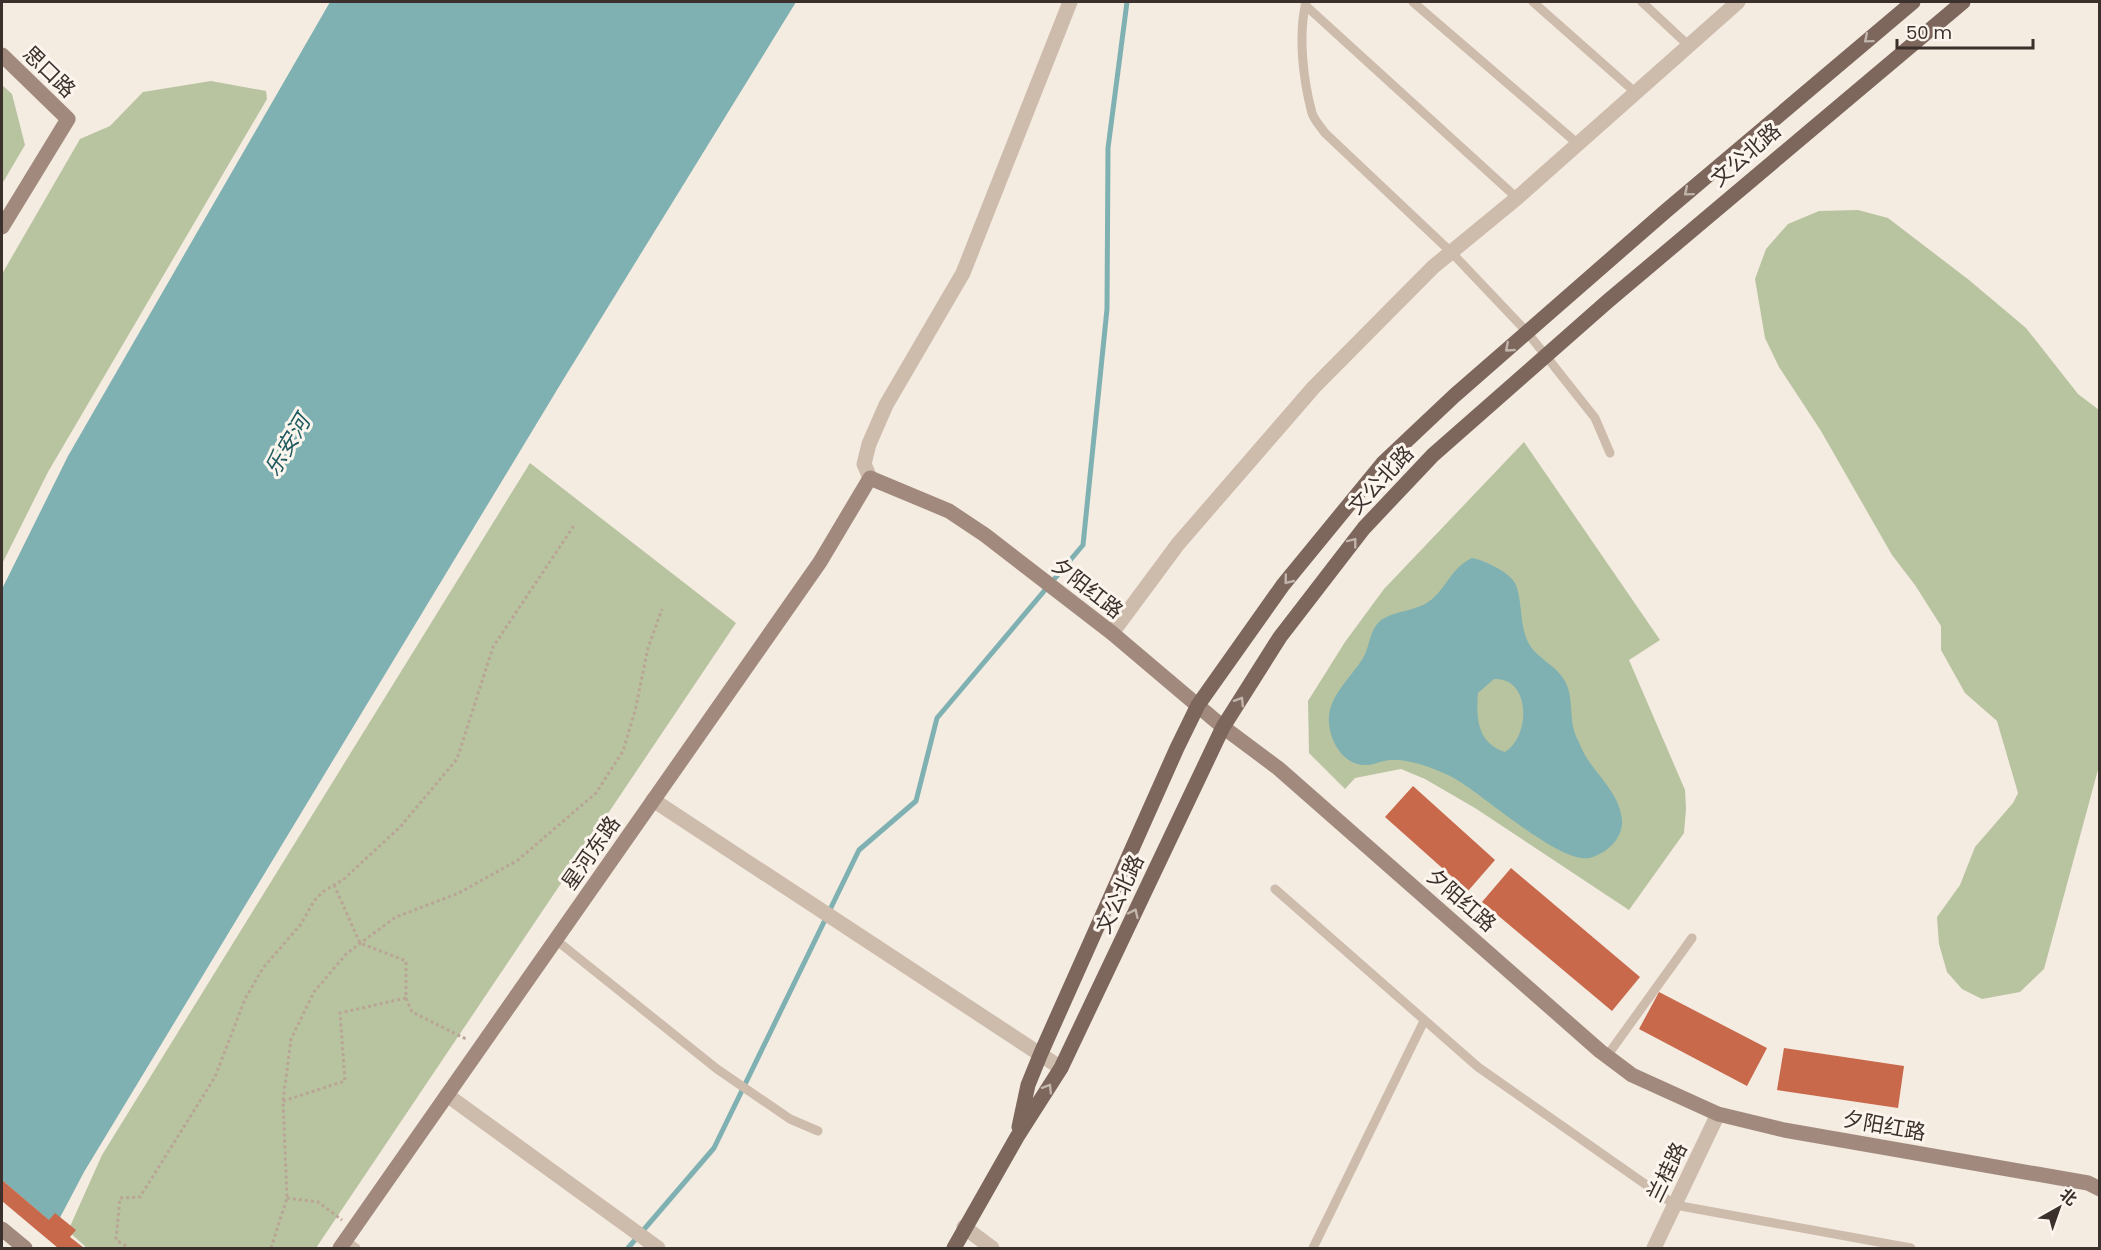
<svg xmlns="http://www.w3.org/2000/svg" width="2101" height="1250" font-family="Poppins,'Noto Sans SC',sans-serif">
<rect width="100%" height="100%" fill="#f4ebe1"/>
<path fill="#b8c4a0" d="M211 81 266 91 267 99 48 472 2 564V274L80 139 110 126 143 92Z
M2 85 12 94 25 145 2 184Z
M1858 210 1888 218 1969 280 2026 328 2078 394 2099 410V766L2044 969 2020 992 1982 999 1962 989 1947 972 1939 944 1937 917 1960 885 1975 847 2013 803 2018 793 1997 721 1965 693 1941 650V626L1915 585 1892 555 1821 431 1779 367 1765 338 1755 279 1766 249 1788 224 1819 211Z
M1524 442 1660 640 1629 660 1685 790 1686 809 1684 833 1629 910 1475 808 1425 779 1401 769 1355 778 1345 789 1309 753 1308 701 1345 642 1384 589Z
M530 463 736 623 316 1248H87L68 1231 102 1155Z"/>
<path fill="#7fb0b2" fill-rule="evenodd" d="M330 2H796L563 380 84 1172 44 1248H2V589L68 456Z
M1472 558C1484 560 1509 572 1515 583 1523 601 1519 624 1528 642 1535 657 1554 664 1563 678 1575 695 1568 718 1576 736 1580 744 1583 753 1588 760 1601 779 1620 796 1622 820 1623 838 1609 851 1593 857 1564 869 1481 792 1452 777 1436 769 1412 760 1395 760 1386 759 1377 764 1368 765 1345 767 1330 743 1329 722 1327 697 1351 678 1363 658 1370 647 1369 631 1380 621 1394 610 1416 612 1431 600 1447 587 1451 568 1472 558ZM1494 679C1531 677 1531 736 1505 752 1477 743 1476 718 1478 693Z"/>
<path fill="#f4ebe1" d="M2 1180 58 1228 48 1248H2Z"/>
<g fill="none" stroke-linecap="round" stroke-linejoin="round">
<path stroke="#7fb0b2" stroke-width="5" d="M628 1248 714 1148 859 850 916 801 937 718 1083 545 1107 309 1108 148 1127 2"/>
</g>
<path fill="#c8694b" d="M1413 786 1495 860 1468 891 1385 817Z
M1511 868 1640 977 1612 1011 1482 902Z
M1659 992 1767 1048 1747 1086 1639 1029Z
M1784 1048 1904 1066 1898 1108 1777 1090Z
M2 1180 49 1220 55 1213 76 1230 70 1237 84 1248H58L2 1201Z"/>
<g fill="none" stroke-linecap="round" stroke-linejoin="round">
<path stroke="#b9a596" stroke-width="3" stroke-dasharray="3 3" stroke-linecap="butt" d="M334 885 360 943 406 961V998L412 1012 466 1039
M283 1101 345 1081 340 1013 406 998
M287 1198 318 1202 342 1220
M126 1246 116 1240 120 1198 140 1197 215 1077 245 999 263 968 301 924 314 901 324 891 344 879 401 826 457 759 493 647 575 524
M271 1248 287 1198 283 1101 291 1039 314 992 347 953 396 917 459 893 518 860 596 793 623 751 635 711 648 648 662 609"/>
<path stroke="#cdbbac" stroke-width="9" d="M1306 2C1298 35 1303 80 1312 113 1314 120 1321 127 1325 133L1451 252 1527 332 1595 418 1610 453
M1413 2 1578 144
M1533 2 1635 92
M1642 2 1688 45
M1305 5 1517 198
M1275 889 1478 1067 1675 1205 1911 1248
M556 940 717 1069 790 1119 818 1131
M1607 1056 1692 938
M346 1241 356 1248
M1313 1248 1424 1021"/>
<path stroke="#cdbbac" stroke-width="15" d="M870 478 864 464 869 444 886 405 963 273 1070 2
M1112 633 1178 544 1314 387 1433 267 1517 198 1738 2
M653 800 1061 1068
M447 1095 658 1248
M964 1227 992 1248
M1654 1248 1718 1114"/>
<path stroke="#a18a7d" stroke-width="15" d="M2 55 68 119 2 227
M2 1229 25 1248
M340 1248 820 562 870 478 949 511 985 535 1112 633 1223 727 1278 768 1600 1051 1632 1075 1718 1114 1784 1130 2088 1183 2100 1189"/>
<path stroke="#7d675c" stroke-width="15" d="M1019 1127 1028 1085 1041 1053 1177 748 1198 705 1283 585 1383 463 1454 396 1667 210 1913 2
M954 1248 1017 1137 1061 1068 1223 727 1280 637 1364 528 1433 455 1608 301 1963 2"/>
</g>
<defs><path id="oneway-chevron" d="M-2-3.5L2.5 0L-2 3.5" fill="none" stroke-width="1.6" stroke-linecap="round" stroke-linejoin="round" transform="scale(1.5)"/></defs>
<g stroke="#c2b5ac">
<use href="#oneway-chevron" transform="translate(1868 39) rotate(140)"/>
<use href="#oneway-chevron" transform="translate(1688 192) rotate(140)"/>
<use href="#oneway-chevron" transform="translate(1509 348) rotate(139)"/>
<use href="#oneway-chevron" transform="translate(1353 542) rotate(-52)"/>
<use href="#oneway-chevron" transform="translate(1288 580) rotate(129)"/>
<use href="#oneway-chevron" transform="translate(1240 701) rotate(-58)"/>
<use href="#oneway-chevron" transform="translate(1134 913) rotate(-65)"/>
<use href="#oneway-chevron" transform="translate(1048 1088) rotate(-58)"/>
</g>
<g text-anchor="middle" stroke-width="6" stroke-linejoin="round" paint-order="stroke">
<g font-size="21" fill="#3b302b" stroke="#fbf5ee">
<text transform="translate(49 72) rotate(44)" y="7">思口路</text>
<text transform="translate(1746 155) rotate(-41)" y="7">文公北路</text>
<text transform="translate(1381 480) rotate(-47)" y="7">文公北路</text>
<text transform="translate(1087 588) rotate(38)" y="7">夕阳红路</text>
<text transform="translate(591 853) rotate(-55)" y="7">星河东路</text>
<text transform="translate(1120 894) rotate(-65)" y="7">文公北路</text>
<text transform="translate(1461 900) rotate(41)" y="7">夕阳红路</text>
<text transform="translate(1884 1126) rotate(10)" y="7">夕阳红路</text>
<text transform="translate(1667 1172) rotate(-64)" y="7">兰桂路</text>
</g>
<g font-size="22" font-style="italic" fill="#1f5a5e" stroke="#fbf5ee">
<text transform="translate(287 445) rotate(-59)" y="8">乐安河</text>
</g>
</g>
<rect width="2101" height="1250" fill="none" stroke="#3b302b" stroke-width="6"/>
<g transform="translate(2059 1208) rotate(40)" stroke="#fbf5ee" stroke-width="4.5" paint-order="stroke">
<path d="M0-4.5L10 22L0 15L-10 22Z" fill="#3b302b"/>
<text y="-9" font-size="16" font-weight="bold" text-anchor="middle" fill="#3b302b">北</text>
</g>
<path d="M1897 39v9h136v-9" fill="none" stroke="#3b302b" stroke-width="3"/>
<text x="1906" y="39" font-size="18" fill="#3b302b" stroke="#fbf5ee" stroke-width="4.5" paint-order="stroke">50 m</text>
</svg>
